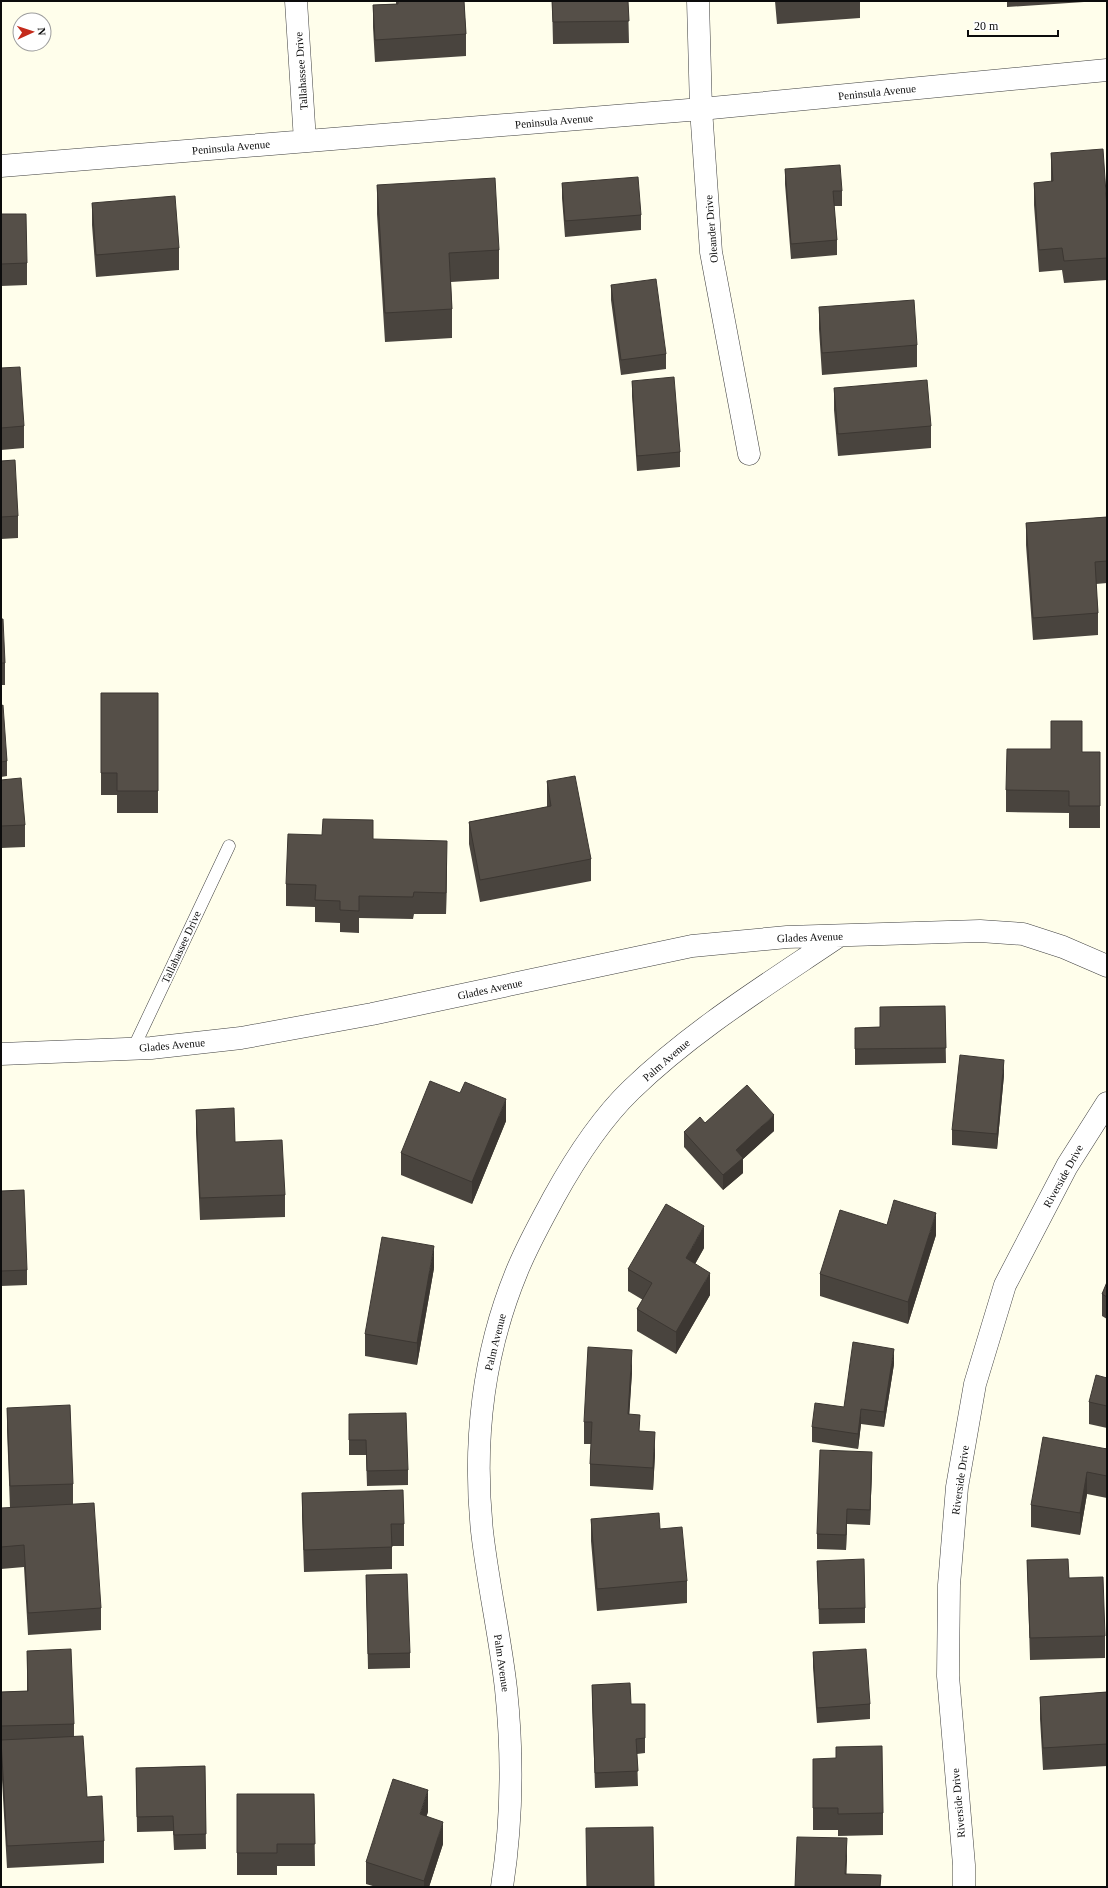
<svg xmlns="http://www.w3.org/2000/svg" width="1108" height="1888" font-family="Georgia,serif">
<rect width="100%" height="100%" fill="#fffeeb"/>
<g fill="none" stroke-linecap="round" stroke-linejoin="round">
<defs>
<path id="service" d="M133 1049 229 846"/>
<path id="minor" d="M296 1 305 141
M698 1 701 109 711 252 749 454
M1 166 701 109 1107 70
M1 1054 151 1048 241 1038 372 1014 692 946 787 937 980 931 1023 934 1063 947 1107 966
M502 1887C512 1822 513 1755 506 1689 500 1636 488 1584 482 1531 473 1443 483 1353 517 1271 527 1246 541 1221 554 1197 575 1159 600 1120 631 1090 693 1030 768 984 839 936"/>
<path id="tertiary" d="M964 1887V1865L948 1676 949 1585 957 1487 975 1384 1005 1285 1067 1166 1107 1103"/>
</defs>
<use href="#service" stroke="#3f3f3f" stroke-width="13"/>
<use href="#minor" stroke="#3f3f3f" stroke-width="23"/>
<use href="#tertiary" stroke="#3f3f3f" stroke-width="23"/>
<use href="#service" stroke="#fff" stroke-width="12"/>
<use href="#minor" stroke="#fff" stroke-width="22"/>
<use href="#tertiary" stroke="#fff" stroke-width="22"/>
</g>
<path fill="#49443e" d="M396 1H464L466 34V56L375 62 373 27V5L396 4Z
M552 1H628L629 43 553 44Z
M775 1H860V18L777 24Z
M1007 1H1084V2L1007 7Z
M1051 153 1107 208V280L1064 283 1062 270 1039 272 1034 205V183L1051 182Z
M785 169 842 191V206H834L837 240V255L791 259 785 184Z
M562 183 641 215V230L565 237 562 198Z
M377 185 499 250V279L451 282 452 309V338L385 342 377 214Z
M92 203 179 248V270L96 277 92 225Z
M1 214 27 263V285L1 286Z
M611 285 666 354V369L621 375 611 300Z
M819 307 917 345V367L822 375 819 329Z
M1 368 24 426V448L1 450Z
M632 381 680 452V467L637 471 632 396Z
M834 388 931 426V448L838 456 834 410Z
M1 461 18 516V538L1 539Z
M1107 517V583L1096 584 1098 613V635L1033 640 1026 545V523Z
M1 619 5 663V685H1Z
M101 693H158V813H117V795H101Z
M1 706 7 761V776L1 777Z
M1082 721V752H1100V828H1069V813L1006 812V790Z
M1 780 25 825V847L1 848Z
M547 781 591 859V881L480 902 469 844V822L547 807Z
M373 839 447 863 446 914H414L413 919 359 918V933L340 932V923L315 922V907L286 906V884Z
M945 1006 946 1063 855 1065V1028L880 1027V1007Z
M1004 1075 997 1149 952 1145V1130Z
M460 1093 506 1121 472 1204 401 1175V1153Z
M196 1110 235 1142 285 1195V1217L200 1220 196 1132Z
M705 1123 774 1131 743 1159V1173L723 1190 684 1147V1132Z
M1 1191 27 1270V1285L1 1286Z
M887 1225 936 1235 908 1324 820 1296V1274Z
M704 1248 695 1264 710 1295 676 1354 637 1331V1309L643 1300 628 1291V1269Z
M434 1268 417 1365 365 1356V1334Z
M1107 1282V1319L1102 1316V1294Z
M894 1364 884 1427 861 1424 858 1449 812 1442V1427L844 1407Z
M632 1372 629 1414 640 1432 655 1454 653 1490 590 1486V1464L591 1444H584V1422Z
M1107 1378V1428L1089 1424V1402Z
M7 1408 73 1484V1504L101 1608V1630L28 1635 24 1567 1 1569V1508H10L7 1430Z
M349 1414 408 1470V1485L367 1486 366 1455H349Z
M1107 1429V1498L1087 1494 1080 1535 1031 1527V1505L1106 1448V1431Z
M872 1467 870 1525 847 1524 846 1550 817 1549V1534Z
M302 1493 404 1524V1546H392V1569L304 1572 302 1515Z
M591 1519 660 1529 687 1581V1603L597 1611 591 1541Z
M1027 1560 1105 1636V1658L1030 1660Z
M817 1561 865 1608V1623L819 1624Z
M366 1575 410 1653V1668L368 1669Z
M27 1651 74 1724V1737L87 1797 104 1841V1863L7 1868 1 1762V1692L27 1691Z
M813 1652 870 1704V1719L817 1723 813 1667Z
M592 1685 631 1704 645 1738V1753L637 1754 638 1786 595 1788 592 1700Z
M1107 1692V1766L1043 1770 1040 1719V1697Z
M813 1759 883 1813V1835L838 1836V1830H813Z
M205 1766 206 1849 174 1850 173 1831 137 1832 136 1768Z
M237 1794H314L315 1866H277V1875H237Z
M428 1812 426 1816 443 1844 429 1887H376L366 1884V1862Z"/>
<path fill="#3c3732" d="M447 841V863L446 914V893Z
M1004 1060V1075L997 1149V1134Z
M506 1099V1121L472 1204V1182Z
M774 1115V1131L743 1159V1173L723 1190V1175L736 1150Z
M936 1213V1235L908 1324V1302Z
M704 1226V1248L686 1280V1258Z
M434 1246V1268L417 1365V1343Z
M710 1273V1295L676 1354V1332Z
M894 1349V1364L884 1427V1412Z
M632 1350V1372L628 1436V1414Z
M861 1409V1424L858 1449V1434Z
M655 1432V1454L653 1490V1468Z
M872 1452V1467L870 1525V1510Z
M1087 1472V1494L1080 1535V1513Z
M847 1509V1524L846 1550V1535Z
M428 1790V1812L420 1836V1814Z
M443 1822V1844L429 1887H424V1881Z
M847 1838V1860L846 1887 845 1874Z"/>
<path fill="#554f48" stroke="#3c3732" d="M398 1H464L466 34 375 40 373 5 398 4Z
M552 1H628L629 21 553 22Z
M1103 149 1107 208V258L1064 261 1062 248 1039 250 1034 183 1053 181 1051 153Z
M840 165 842 191H833L837 240 791 244 785 169Z
M638 177 641 215 565 221 562 183Z
M495 178 499 250 449 253 452 309 385 313 377 185Z
M175 196 179 248 96 255 92 203Z
M1 214H26L27 263 1 264Z
M656 279 666 354 621 360 611 285Z
M914 300 917 345 822 353 819 307Z
M20 367 24 426 1 428V368Z
M674 377 680 452 637 456 632 381Z
M927 380 931 426 838 434 834 388Z
M15 460 18 516 1 517V461Z
M1107 517V561L1095 562 1098 613 1033 618 1026 523Z
M1 619H3L5 663H1Z
M101 693H158V791H117V773H101Z
M3 705 7 761 1 762V706Z
M1051 721H1082V752H1100V806H1069V791L1006 790 1007 749H1051Z
M575 776 591 859 480 880 469 822 551 806 547 781Z
M21 778 25 825 1 826V780Z
M323 819 373 820V839L447 841 446 893 414 892 413 897 359 896V911L340 910V901L315 900 316 885 286 884 288 834 322 835Z
M945 1006 946 1048 855 1049V1028L880 1027V1007Z
M960 1055 1004 1060 997 1134 952 1130Z
M430 1081 460 1093 465 1082 506 1099 472 1182 401 1153Z
M747 1085 774 1115 736 1150 743 1158 723 1175 684 1132 700 1117 705 1123Z
M234 1108 235 1142 282 1140 285 1195 200 1198 196 1110Z
M24 1190 27 1270 1 1271V1191Z
M894 1200 936 1213 908 1302 820 1274 840 1210 887 1225Z
M666 1204 704 1226 686 1258 710 1273 676 1332 637 1309 652 1283 628 1269Z
M382 1237 434 1246 417 1343 365 1334Z
M1107 1282V1297L1102 1294Z
M853 1342 894 1349 884 1412 861 1409 858 1434 812 1427 815 1403 844 1407Z
M588 1347 632 1350 628 1414 640 1415 639 1431 655 1432 653 1468 590 1464 592 1422H584Z
M1096 1375 1107 1378V1406L1089 1402Z
M70 1405 73 1484 10 1486 7 1408Z
M406 1413 408 1470 367 1471 366 1440H349V1414Z
M1043 1437 1107 1449V1476L1087 1472 1080 1513 1031 1505Z
M820 1450 872 1452 870 1510 847 1509 846 1535 817 1534Z
M403 1490 404 1524H391L392 1547 304 1550 302 1493Z
M94 1503 101 1608 28 1613 24 1545 1 1547V1508Z
M659 1513 660 1529 682 1527 687 1581 597 1589 591 1519Z
M864 1559 865 1608 819 1609 817 1561Z
M1068 1559 1069 1578 1103 1577 1105 1636 1030 1638 1027 1560Z
M407 1574 410 1653 368 1654 366 1575Z
M71 1649 74 1724 1 1726V1692L28 1691 27 1651Z
M866 1649 870 1704 817 1708 813 1652Z
M630 1683 631 1704H645V1738L636 1739 638 1771 595 1773 592 1685Z
M1107 1692V1744L1043 1748 1040 1697Z
M83 1736 87 1797 102 1796 104 1841 7 1846 1 1740Z
M882 1746 883 1813 838 1814V1808H813V1759L836 1758V1747Z
M205 1766 206 1834 174 1835 173 1816 137 1817 136 1768Z
M393 1779 428 1790 420 1814 443 1822 424 1881 366 1862Z
M237 1794H314L315 1844H277V1853H237Z
M653 1827 654 1887H587L586 1828Z
M797 1837 847 1838 845 1874 881 1875 880 1887H795Z"/>
<g text-anchor="middle" stroke-width="4" stroke-linejoin="round" paint-order="stroke">
<g font-size="11" fill="#0c0c0c" stroke="#fff">
<text transform="translate(301 71) rotate(-94)" y="4">Tallahassee Drive</text>
<text transform="translate(877 92) rotate(-6)" y="4">Peninsula Avenue</text>
<text transform="translate(554 121) rotate(-5)" y="4">Peninsula Avenue</text>
<text transform="translate(231 147) rotate(-5)" y="4">Peninsula Avenue</text>
<text transform="translate(711 229) rotate(-95)" y="4">Oleander Drive</text>
<text transform="translate(810 937) rotate(-2)" y="4">Glades Avenue</text>
<text transform="translate(181 947) rotate(-65)" y="4">Tallahassee Drive</text>
<text transform="translate(490 989) rotate(-12)" y="4">Glades Avenue</text>
<text transform="translate(172 1045) rotate(-5)" y="4">Glades Avenue</text>
<text transform="translate(666 1060) rotate(-41)" y="4">Palm Avenue</text>
<text transform="translate(1063 1176) rotate(-61)" y="4">Riverside Drive</text>
<text transform="translate(495 1342) rotate(-76)" y="4">Palm Avenue</text>
<text transform="translate(960 1480) rotate(-82)" y="4">Riverside Drive</text>
<text transform="translate(502 1663) rotate(82)" y="4">Palm Avenue</text>
<text transform="translate(958 1803) rotate(-95)" y="4">Riverside Drive</text>
</g>
</g>
<rect width="1108" height="1888" fill="none" stroke="#0c0c0c" stroke-width="4"/>
<g transform="translate(32 32) rotate(87)"><circle r="19" fill="#ffffff" stroke="#9e9e9e"/>
<path d="M0-3L7 15L0 10L-7 15Z" fill="#c42b1c"/>
<text y="-6" font-size="11" font-weight="bold" text-anchor="middle" fill="#0c0c0c">N</text>
</g>
<path d="M968 30v6h90v-6" fill="none" stroke="#0c0c0c" stroke-width="2"/>
<text x="974" y="30" font-size="12" fill="#0c0c0c" stroke="#ffffff" stroke-width="3" paint-order="stroke">20 m</text>
</svg>
